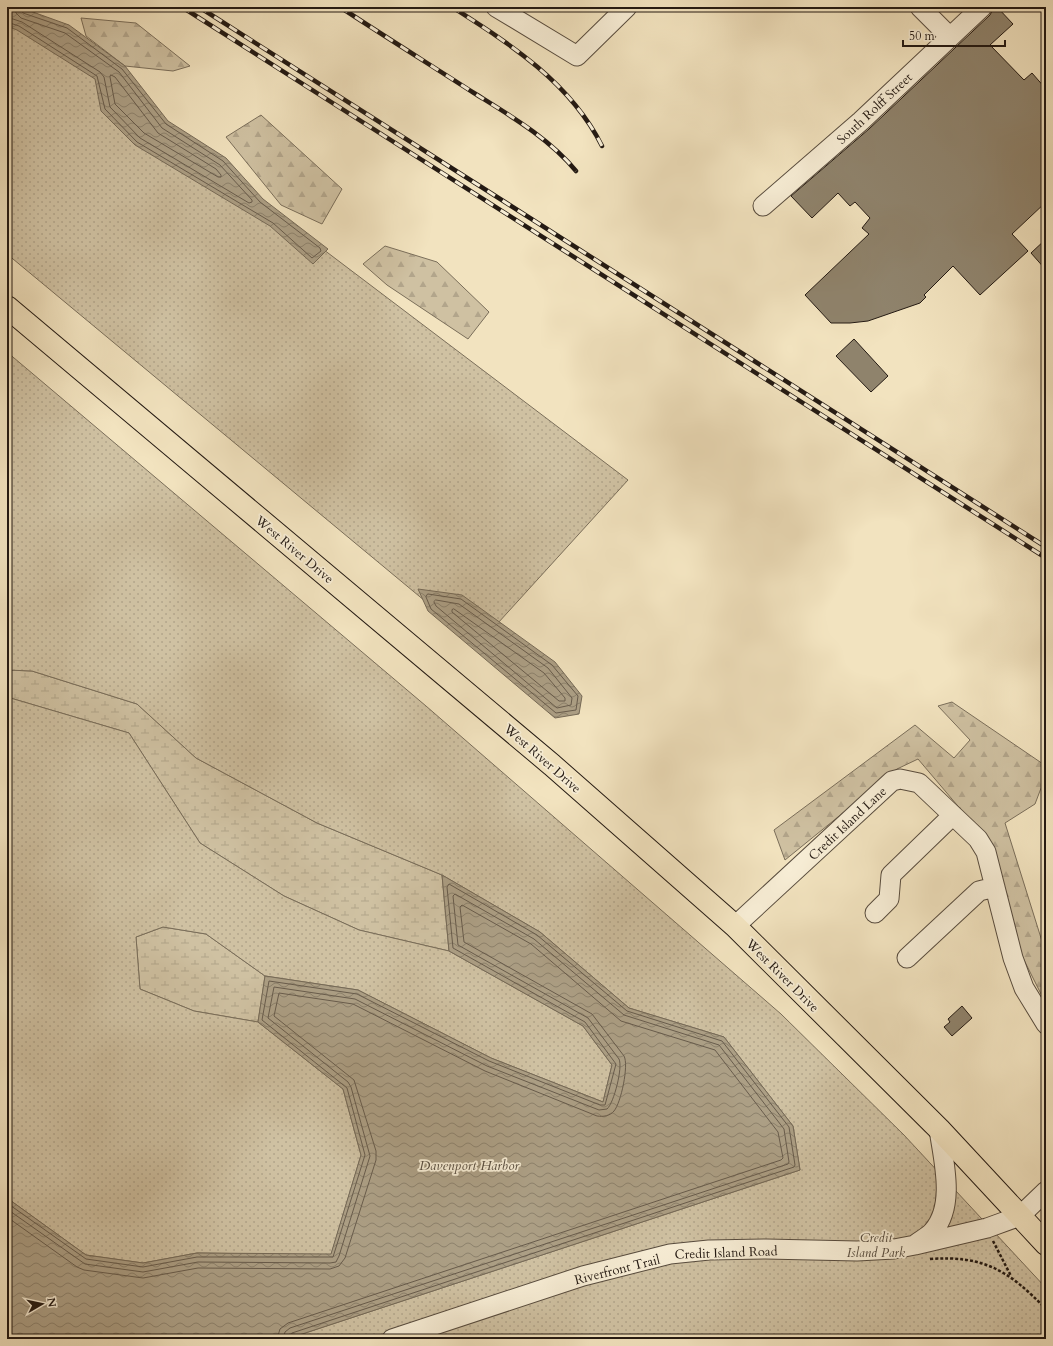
<svg xmlns="http://www.w3.org/2000/svg" width="1053" height="1346" font-family="Cardo,serif">
<defs>
<pattern id="forest-firs" width="22" height="20" patternUnits="userSpaceOnUse"><rect width="22" height="20" fill="#cfc1a2"/><path d="M5 1l3.5 6h-7zM16 11l3.5 6h-7z" fill="#b2a58b"/></pattern>
<pattern id="wetland-marsh" width="20" height="14" patternUnits="userSpaceOnUse"><rect width="20" height="14" fill="#cfc1a2"/><path d="M1 5h8M5 5V1M11 12h8M15 12V8" fill="none" stroke="#b2a58b"/></pattern>
<pattern id="park-dots" width="8" height="8" patternUnits="userSpaceOnUse"><rect width="8" height="8" fill="#cfc1a2"/><path d="M2 2h.1M6 6h.1" fill="none" stroke="#b2a58b" stroke-width="1.8" stroke-linecap="round"/></pattern>
<pattern id="water-waves" width="16" height="10" patternUnits="userSpaceOnUse"><rect width="16" height="10" fill="#ac9f85"/><path d="M0 5q4-4 8 0t8 0" fill="none" stroke="#8c816c"/></pattern>
</defs>
<rect width="100%" height="100%" fill="#f2e3bf"/>
<filter id="stains"><feTurbulence type="fractalNoise" baseFrequency=".005" numOctaves="4"/><feColorMatrix values="0 0 0 0 .2 0 0 0 0 .09 0 0 0 0 .02 0 0 0 .5 -.17"/></filter>
<radialGradient id="worn" r=".72"><stop offset=".6" stop-color="#630" stop-opacity="0"/><stop offset="1" stop-color="#630" stop-opacity=".3"/></radialGradient>
<path fill="url(#forest-firs)" stroke="#7a6e5a" d="M81 18 136 23 190 66 173 71 125 66 86 36Z
M261 115 342 189 322 224 281 205 226 137Z
M385 246 437 262 489 312 468 339 387 285 363 264Z
M952 702 1046 766V775L1035 804 1005 823 1046 954V1004L1021 954 991 845 918 759 897 769 785 860 774 830 915 725 954 758 970 740 938 706Z"/>
<path fill="url(#wetland-marsh)" stroke="#7a6e5a" d="M7 670 32 671 137 704 196 758 317 823 442 875 449 951 359 930 284 896 200 843 129 733 7 697Z
M163 927 206 934 265 976 258 1022 194 1011 140 989 136 937Z"/>
<path fill="url(#park-dots)" stroke="#7a6e5a" d="M7 10 628 480 478 645 7 254Z
M7 352 426 706 781 1014 904 1135 1046 1288V1339H287L800 1170 793 1126 724 1037 629 1008 540 932 442 875 317 823 196 758 137 704 32 671 7 670Z
M7 697 129 733 200 843 284 896 359 930 449 951 583 1026 612 1065 603 1102 491 1058 358 990 265 976 206 934 163 927 136 937 140 989 194 1011 258 1022 343 1089 361 1155 331 1255 197 1253 143 1263 86 1255 7 1198Z"/>
<path fill="url(#water-waves)" stroke="#766a57" d="M7 7H19L69 25 125 66 168 121 226 158 263 199 328 249 313 264 270 226 135 145 101 111 95 79 17 30 7 26Z
M418 589 462 595 555 662 582 696 579 714 555 718 428 611Z
M442 875 540 932 629 1008 724 1037 793 1126 800 1170 287 1339H7V1198L86 1255 143 1263 197 1253 331 1254 361 1155 343 1089 258 1022 265 976 358 990 491 1058 603 1102 612 1065 583 1026 449 951Z"/>
<g fill="none" stroke-linecap="round" stroke-linejoin="round">
<path stroke="#685c4c" stroke-width="1" d="M7 17 22 22 100 72 104 77 110 107 140 138 249 203 252 202V200L220 165 162 128 119 72 65 33 21 18 16 13 15 7
M7 22 19 26 97 76 105 109 137 142 273 223 312 258 321 251 320 248 260 202 223 161 166 124 122 69 67 28 23 13 20 7
M111 75 115 77 158 133 216 169 221 175V177H218L144 133 115 104 110 77Z
M428 594 461 599 552 665 578 696 576 710 556 713 431 609 426 597Z
M436 600 459 604 548 668 572 698 571 705 557 708 436 606 434 602Z
M454 609 544 673 565 698V701H559L452 612V610Z
M7 1203 86 1259 143 1267 197 1257H333L365 1155 347 1088 262 1020 269 981 357 994 489 1061 600 1105H605L616 1064 585 1022 453 948 447 887 449 884 537 935 627 1011 722 1041 789 1127 795 1165 794 1167 292 1333 289 1339
M7 1209 85 1264 143 1272 198 1262 330 1263 336 1262 339 1256 370 1156 351 1087 348 1082 268 1018 274 987 355 999 487 1066 599 1110 607 1109C614 1103 623 1067 619 1059L588 1018 458 945 453 896 455 894 534 939 624 1015 719 1045 784 1129 789 1162 788 1164 290 1328 285 1332 283 1339
M7 1217 77 1267 84 1270 143 1278 198 1268 330 1269 339 1266 345 1258 376 1160V1151L354 1080 274 1016 279 993 353 1004 485 1071 597 1116C603 1117 610 1116 614 1111 621 1103 629 1065 624 1056L592 1014 464 942 460 907 462 905 531 944 621 1021 715 1050 778 1132 783 1158 781 1160 288 1323 280 1329 277 1339"/>
</g>
<path fill="#8f836c" stroke="#241a13" d="M994 7H997L1013 24 990 45 1024 80 1032 73 1046 89V202L1012 234 1028 251 980 295 953 266 924 295 926 297 920 303 868 321 850 323H831L805 295 869 234 862 228 870 218 855 202 850 206 838 193 812 218 791 196 869 129 990 15Z
M1046 239V270L1031 253Z
M854 339 888 376 871 392 836 356Z
M962 1006 972 1018 952 1036 944 1027 950 1022 948 1019Z"/>
<g fill="none" stroke-linecap="round" stroke-linejoin="round">
<defs>
<path id="minor" d="M496 7 577 56 627 7
M920 7 950 37
M763 206 861 121 982 7
M875 913 889 899 891 875 953 815
M735 926 892 781 900 779 919 783 978 839 986 852 1013 958 1024 988 1046 1024
M907 958 979 891 995 887
M916 1244C921 1240 929 1236 933 1231 956 1205 943 1159 939 1129
M392 1339 583 1276 670 1254 709 1250 766 1249 857 1251 894 1249 915 1245 987 1228 1020 1216 1046 1191"/>
<path id="major" d="M7 307 552 765 735 926 939 1129 1046 1244"/>
</defs>
<use href="#minor" stroke="#584c3e" stroke-width="21"/>
<use href="#major" stroke="#241a13" stroke-width="24"/>
<path stroke="#241a13" stroke-width="2.5" stroke-dasharray="3 2" stroke-linecap="butt" d="M993 1241 1011 1276
M930 1259C984 1255 1009 1271 1046 1309"/>
<use href="#minor" stroke="#f7edd5" stroke-width="19"/>
<use href="#major" stroke="#f2e3bf" stroke-width="22"/>
<defs>
<path id="rail" d="M182 7 1046 558
M199 7 1046 547
M340 7C384 36 429 64 474 93 509 115 549 138 576 171
M452 7C510 44 570 82 602 146"/>
</defs>
<use href="#rail" stroke="#241a13" stroke-width="4.5"/>
<use href="#rail" stroke="#f7edd5" stroke-width="3" stroke-dasharray="9" stroke-linecap="butt"/>
</g>
<g text-anchor="middle" stroke-width="3.5" stroke-linejoin="round" paint-order="stroke">
<g font-size="13" fill="#241a13" stroke="#f7edd5">
<text transform="translate(874 108) rotate(-43)" y="5">South Rolff Street</text>
<text transform="translate(295 549) rotate(40)" y="5">West River Drive</text>
<text transform="translate(543 758) rotate(41)" y="5">West River Drive</text>
<text transform="translate(847 823) rotate(-43)" y="5">Credit Island Lane</text>
<text transform="translate(783 975) rotate(45)" y="5">West River Drive</text>
<text transform="translate(726 1252) rotate(-2)" y="5">Credit Island Road</text>
<text transform="translate(617 1269) rotate(-14)" y="5">Riverfront Trail</text>
</g>
<g font-size="13" font-style="italic" fill="#574c3e" stroke="#f7edd5">
<text x="876" y="1242">Credit<tspan x="876" dy="15">Island Park</tspan></text>
</g>
<g font-size="14" font-style="italic" fill="#5a4f41" stroke="#f7edd5">
<text x="469" y="1170">Davenport Harbor</text>
</g>
</g>
<rect width="1053" height="1346" fill="none" stroke="#f2e3bf" stroke-width="24"/>
<rect x="8" y="8" width="1037" height="1330" fill="none" stroke="#241a13" stroke-width="2"/>
<rect x="12" y="12" width="1029" height="1322" fill="none" stroke="#241a13"/>
<g transform="translate(42 1304) rotate(81)" stroke="#f7edd5" stroke-width="3" paint-order="stroke">
<path d="M0-3L7 15L0 10L-7 15Z" fill="#241a13"/>
<text y="-6" font-size="11" font-weight="bold" text-anchor="middle" fill="#241a13">N</text>
</g>
<path d="M903 40v6h102v-6" fill="none" stroke="#241a13" stroke-width="2"/>
<text x="909" y="40" font-size="12" fill="#241a13" stroke="#f7edd5" stroke-width="3" paint-order="stroke">50 m</text>
<rect width="100%" height="100%" filter="url(#stains)"/>
<rect width="100%" height="100%" fill="url(#worn)"/>
</svg>
